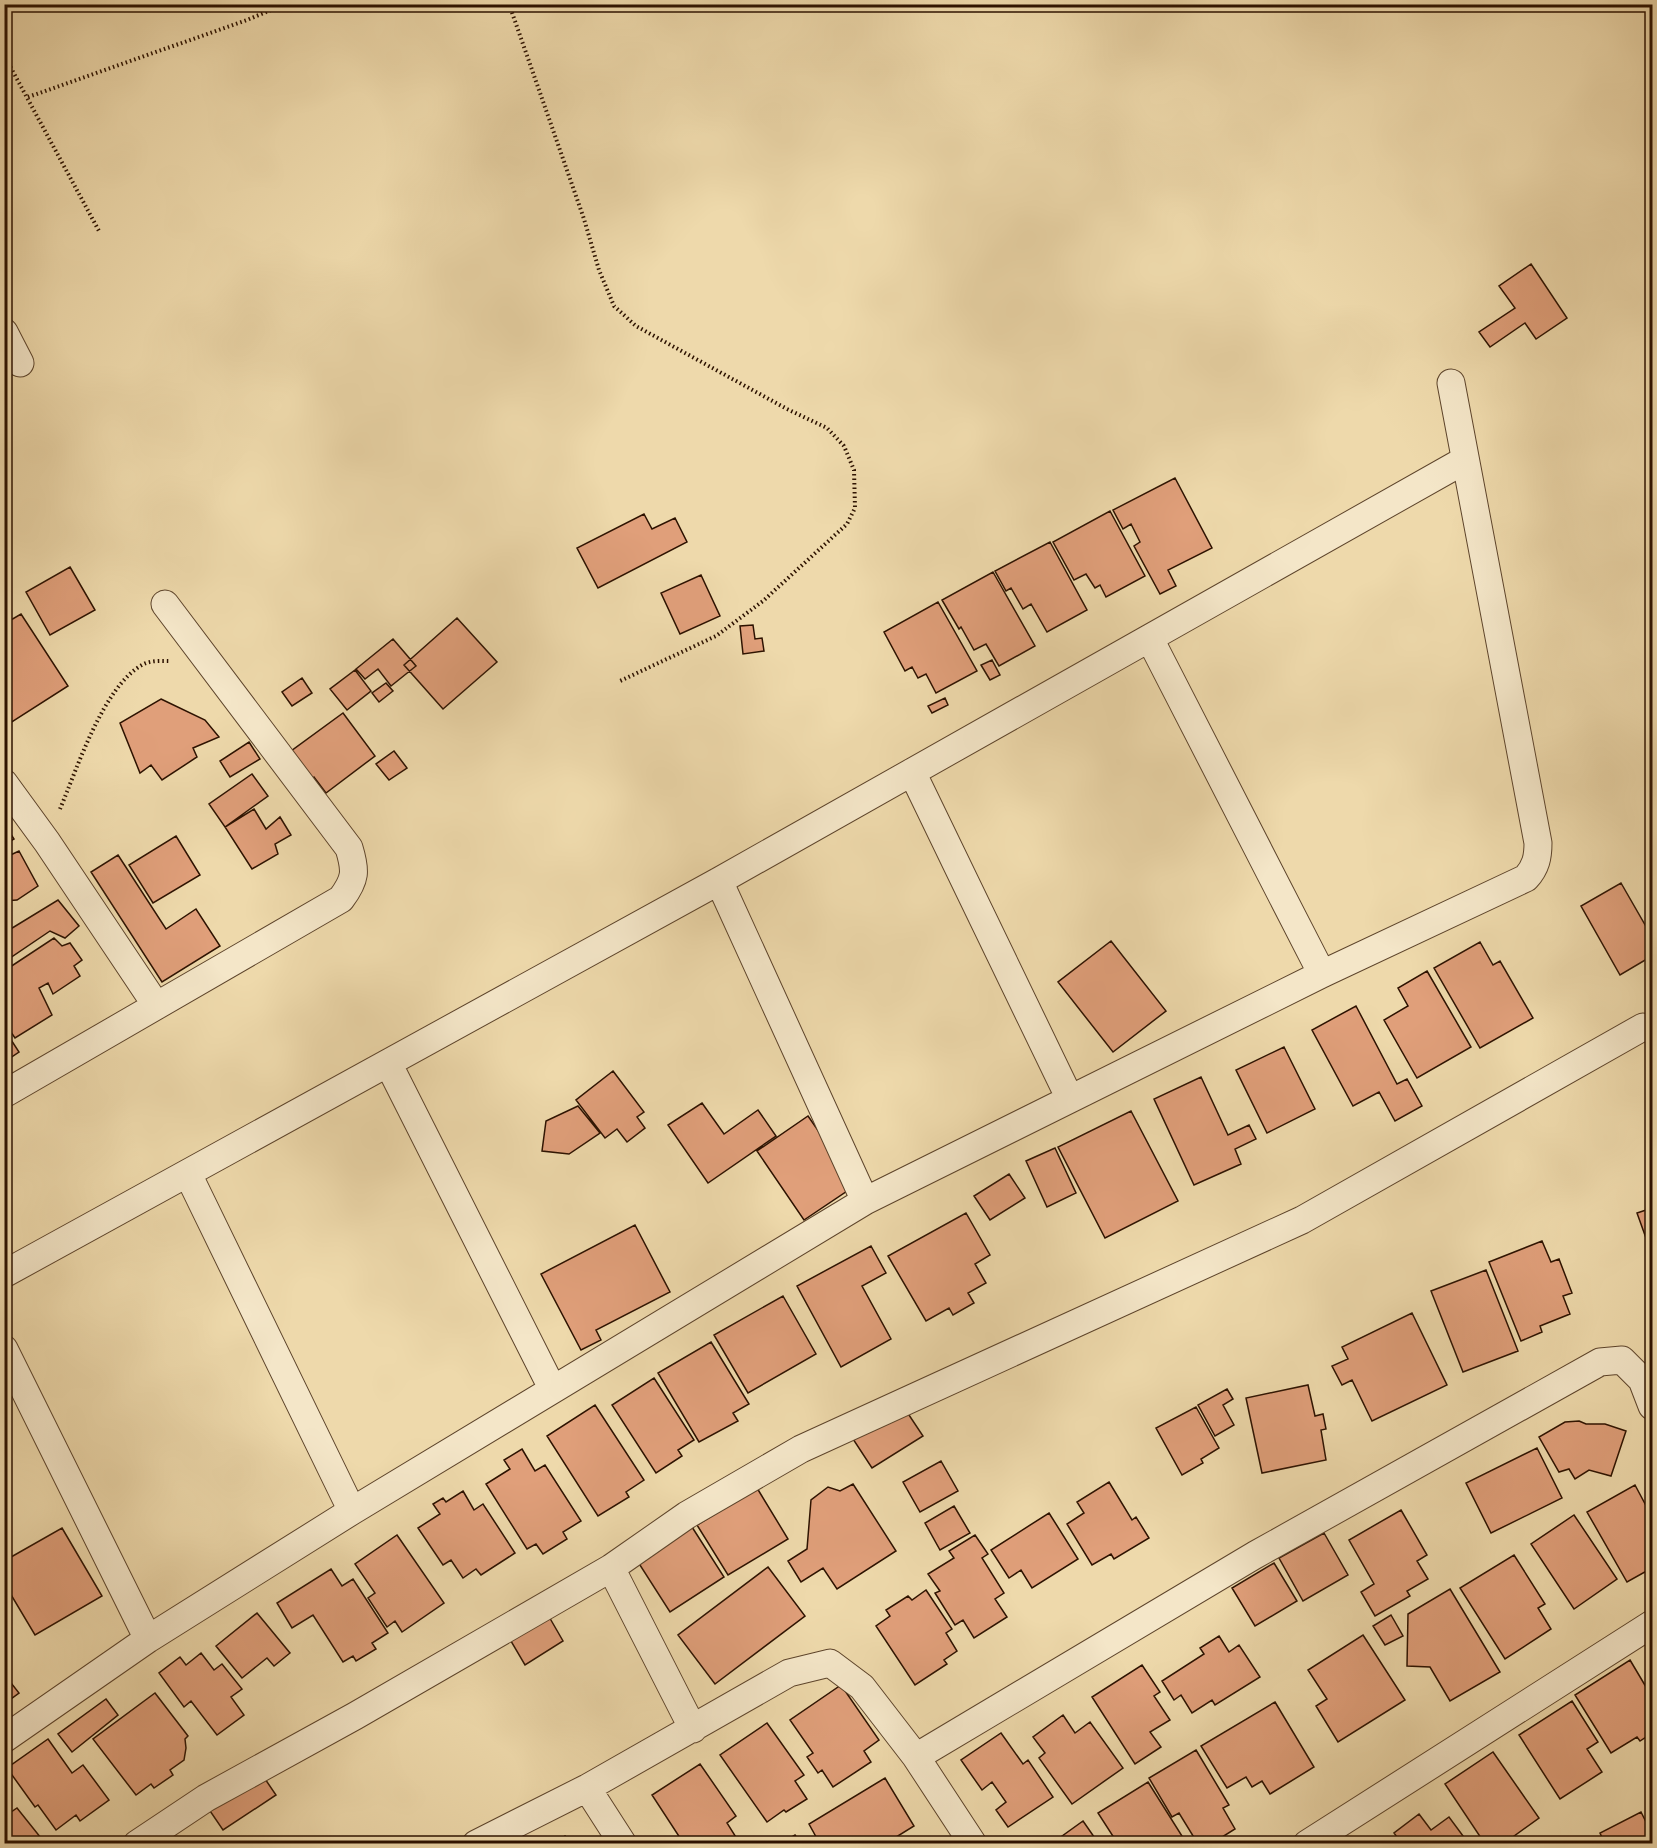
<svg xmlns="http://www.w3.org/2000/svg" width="1657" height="1848" font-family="'Sorts Mill Goudy',serif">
<rect width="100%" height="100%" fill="#eed9ab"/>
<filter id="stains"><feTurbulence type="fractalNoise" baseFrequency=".00333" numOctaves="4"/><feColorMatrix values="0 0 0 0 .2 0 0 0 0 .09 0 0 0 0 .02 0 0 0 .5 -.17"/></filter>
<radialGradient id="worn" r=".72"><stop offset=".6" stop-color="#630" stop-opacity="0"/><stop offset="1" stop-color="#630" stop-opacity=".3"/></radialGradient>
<path fill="#e09f7a" stroke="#2d1200" stroke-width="1.5" d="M1531 264 1567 318 1536 339 1525 323 1490 347 1479 332 1515 308 1499 286Z
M1175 478 1212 548 1168 570 1176 586 1160 594 1134 546 1140 542 1131 524 1123 529 1113 510Z
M1110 511 1145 576 1106 597 1100 585 1095 588 1086 574 1074 580 1053 542Z
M644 514 652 529 675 518 687 542 598 588 577 548Z
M1050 542 1087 610 1047 632 1031 604 1023 609 1011 588 1006 591 995 571Z
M70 567 95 610 50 635 26 592Z
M993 572 1035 646 999 666 986 644 974 650 961 627 959 629 942 600Z
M701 575 720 616 680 634 661 593Z
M938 602 977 671 936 693 926 674 918 678 912 667 905 671 884 632Z
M21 614 68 686 4 727V624Z
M457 618 497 662 443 709 404 665Z
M753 625 755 639 762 638 764 651 743 654 740 626Z
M393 639 416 666 391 686 378 669 365 679 356 669Z
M992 660 1000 675 990 680 981 665Z
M355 670 371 691 347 710 330 689Z
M302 678 312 693 292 706 282 692Z
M386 683 393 691 379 702 372 693Z
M945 698 948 705 932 713 928 706Z
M161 699 205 720 219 737 193 748 197 757 162 780 151 765 140 773 120 723Z
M343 713 375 756 326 793 314 777 308 782 287 754Z
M249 742 260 759 230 777 220 761Z
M394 751 407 768 389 780 376 764Z
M252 774 268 796 225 827 209 804Z
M254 809 266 829 280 817 291 835 275 844 278 854 252 869 225 827Z
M5 825 14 839 4 845V825Z
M176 836 200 875 153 903 129 865Z
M19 851 38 886 17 900 4 901V858Z
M118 855 166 929 196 909 220 946 162 982 91 872Z
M1621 883 1652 937V956L1620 975 1581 906Z
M58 900 79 926 65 938 50 931 4 962V933Z
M54 938 62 946 70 943 82 960 74 966 80 976 53 994 48 983 39 988 52 1015 15 1038 4 1022V971Z
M1111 941 1166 1011 1113 1052 1058 982Z
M1480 942 1493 965 1500 961 1533 1018 1480 1048 1434 968Z
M1427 971 1471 1047 1417 1078 1384 1020 1408 1006 1398 988Z
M1356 1006 1397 1084 1407 1079 1422 1106 1395 1121 1379 1092 1353 1106 1312 1030Z
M4 1029 19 1052 4 1062Z
M1284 1047 1315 1109 1267 1133 1236 1070Z
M613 1071 644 1112 637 1117 645 1128 627 1142 617 1129 605 1138 576 1100Z
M1201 1077 1228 1135 1249 1125 1256 1139 1235 1149 1241 1164 1194 1185 1154 1099Z
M702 1103 724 1134 758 1110 776 1136 708 1183 668 1125Z
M578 1106 600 1133 569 1154 542 1151 546 1121Z
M1131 1111 1178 1201 1105 1238 1058 1147Z
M808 1116 856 1185 804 1220 757 1151Z
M1055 1148 1076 1193 1047 1207 1026 1161Z
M1009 1174 1025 1198 990 1220 974 1196Z
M1652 1208V1252H1651L1637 1213Z
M966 1213 990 1255 975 1264 986 1283 968 1293 974 1303 953 1315 949 1308 926 1321 888 1256Z
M635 1225 670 1292 596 1330 601 1340 581 1350 541 1274Z
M1542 1241 1551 1262 1559 1259 1572 1293 1563 1296 1570 1314 1540 1326 1542 1332 1521 1341 1489 1262Z
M871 1246 886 1273 862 1286 891 1339 841 1367 797 1286Z
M1486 1270 1518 1351 1463 1372 1431 1291Z
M783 1296 816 1354 748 1393 714 1335Z
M1412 1313 1447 1385 1372 1421 1352 1380 1342 1385 1332 1366 1348 1359 1342 1347Z
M711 1342 749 1404 733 1413 738 1421 699 1442 658 1373Z
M654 1378 694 1440 678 1450 682 1456 656 1473 612 1405Z
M1308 1385 1315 1416 1323 1414 1326 1429 1321 1430 1326 1460 1262 1473 1246 1398Z
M1227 1389 1233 1399 1223 1405 1234 1425 1215 1436 1198 1405Z
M595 1405 644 1480 626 1492 629 1497 598 1516 547 1436Z
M903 1406 923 1436 872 1468 853 1439Z
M1196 1407 1219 1448 1201 1459 1203 1463 1182 1475 1156 1428Z
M1579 1421 1586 1424H1605L1626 1431 1611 1476 1589 1470 1575 1479 1569 1469 1559 1472 1539 1437 1565 1422Z
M1537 1448 1562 1498 1491 1533 1466 1483Z
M522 1449 535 1471 545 1465 581 1521 563 1532 567 1539 543 1554 536 1544 527 1549 486 1484 510 1469 504 1460Z
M941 1461 958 1491 920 1512 903 1482Z
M1109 1482 1132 1520 1136 1517 1149 1538 1114 1559 1111 1554 1092 1565 1067 1524 1084 1513 1077 1502Z
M853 1484 896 1551 837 1589 823 1568 801 1582 788 1561 807 1549 811 1500 828 1487 840 1491Z
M1635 1485 1652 1517V1568L1627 1582 1587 1512Z
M757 1488 788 1539 728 1575 697 1525Z
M463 1491 474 1510 483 1504 515 1553 481 1575 476 1569 463 1578 451 1560 443 1565 418 1528 440 1514 433 1504 443 1498 446 1502Z
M954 1506 970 1533 940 1550 925 1523Z
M1401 1510 1427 1555 1417 1561 1428 1579 1407 1591 1410 1596 1375 1616 1361 1592 1374 1584 1349 1540Z
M1049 1513 1078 1559 1032 1588 1021 1570 1009 1578 991 1550Z
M1574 1515 1617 1579 1574 1609 1531 1544Z
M692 1527 724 1577 670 1612 638 1562Z
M62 1528 102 1596 35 1635 4 1583V1561Z
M1324 1533 1348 1575 1303 1601 1279 1558Z
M397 1535 444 1603 402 1632 395 1621 387 1627 368 1598 375 1593 355 1564Z
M975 1535 988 1554 982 1558 1004 1593 995 1599 1007 1617 974 1638 963 1620 955 1625 935 1593 940 1591 928 1574 954 1558 949 1551Z
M1514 1555 1545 1604 1538 1608 1551 1629 1505 1659 1460 1588Z
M1274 1563 1297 1601 1255 1626 1232 1588Z
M768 1567 805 1616 715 1684 678 1635Z
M331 1569 342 1586 353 1579 388 1633 372 1643 376 1649 356 1661 353 1656 343 1662 313 1615 292 1628 277 1603Z
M1450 1589 1500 1672 1450 1701 1430 1667 1407 1666 1408 1614Z
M926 1590 952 1629 946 1633 957 1651 944 1660 947 1664 915 1685 876 1626 890 1616 886 1610 908 1596 912 1600Z
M544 1608 563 1641 525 1665 505 1631Z
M257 1613 290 1653 274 1666 267 1658 242 1678 216 1646Z
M1391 1615 1403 1636 1385 1645 1373 1626Z
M1363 1635 1405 1700 1338 1742 1316 1706 1327 1699 1308 1670Z
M1219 1636 1229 1652 1239 1645 1260 1677 1215 1705 1212 1700 1192 1713 1181 1695 1174 1700 1162 1681 1204 1654 1200 1648Z
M201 1653 214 1670 222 1664 242 1689 231 1697 244 1715 217 1735 191 1701 184 1707 159 1673 180 1657 186 1665Z
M1630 1660 1652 1697V1733L1640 1741 1637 1737 1611 1753 1575 1695Z
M1142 1665 1160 1692 1154 1696 1170 1720 1150 1732 1161 1747 1135 1764 1092 1697Z
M4 1674 19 1693 4 1704Z
M841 1685 879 1740 864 1751 871 1762 833 1787 822 1770 818 1773 807 1757 813 1753 790 1720Z
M155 1693 188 1736 185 1739 186 1748 184 1760 170 1770 173 1775 154 1788 151 1784 136 1795 93 1739Z
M106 1699 118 1715 72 1752 58 1734Z
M1572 1701 1598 1742 1587 1749 1602 1772 1560 1799 1519 1735Z
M1275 1702 1314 1767 1270 1794 1262 1781 1252 1787 1246 1777 1227 1788 1201 1746Z
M1063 1715 1075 1733 1090 1722 1123 1768 1072 1804 1039 1758 1045 1753 1033 1737Z
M767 1723 804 1775 795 1781 807 1799 786 1812 784 1810 767 1822 720 1755Z
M1001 1733 1023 1764 1028 1760 1053 1797 1008 1827 996 1810 1006 1802 992 1782 982 1790 961 1760Z
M48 1739 72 1773 83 1765 109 1800 80 1821 76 1815 56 1830 38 1805 35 1807 7 1768Z
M1196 1750 1229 1805 1223 1808 1235 1829 1211 1844H1198L1179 1813 1172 1817 1149 1778Z
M1493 1752 1539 1818 1503 1844H1485L1445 1784Z
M700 1764 736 1816 727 1823 739 1842 736 1844H684L652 1795Z
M261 1773 276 1795 223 1830 208 1808Z
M885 1778 914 1826 885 1844H820L809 1824Z
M1148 1782 1187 1844H1118L1098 1813Z
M4 1805 11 1812 17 1808 45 1843 4 1844Z
M1641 1812 1652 1834V1844H1605L1600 1833Z
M1419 1814 1431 1830 1449 1817 1469 1844H1402L1394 1833Z
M1083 1821 1099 1844H1051Z
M795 1835 801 1844H780Z
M565 1836 570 1844H552Z"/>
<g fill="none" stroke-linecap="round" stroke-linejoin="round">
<defs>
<path id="minor" d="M4 332 20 363
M1150 639 1322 974
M912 772 1070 1099
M4 783 47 842 156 1005
M719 881 865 1201
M388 1063 552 1388
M4 1094 341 899C356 879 356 871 349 848L165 604
M188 1174 352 1511
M4 1274 719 881 1465 460
M4 1349 148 1639
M611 1568 693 1729
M4 1739 148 1639 352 1511 865 1201 1322 974 1526 878C1536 867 1538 857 1538 843L1451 383
M916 1757 1255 1555 1600 1362 1622 1360 1642 1380 1652 1406
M587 1788 623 1844
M137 1844 206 1798 355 1716 611 1568 687 1515 801 1449 1302 1220 1643 1027
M476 1844 587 1788 789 1673 830 1663 862 1687 916 1757 973 1844
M1307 1844 1652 1624"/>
</defs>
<use href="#minor" stroke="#5d442b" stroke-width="29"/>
<path stroke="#2d1200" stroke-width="4" stroke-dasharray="1.5 3" stroke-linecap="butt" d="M509 4 584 219 599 270 614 306 636 326 787 409 827 428 844 446 854 470 855 508 847 524 763 601 716 636 620 681
M4 55 99 231
M28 97 247 20 285 4
M60 809C77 769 103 687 142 665 150 660 161 661 170 661"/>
<use href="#minor" stroke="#f4e6c8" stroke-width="27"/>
</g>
<rect width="1657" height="1848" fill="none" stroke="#eed9ab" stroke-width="24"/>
<rect x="6" y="6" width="1645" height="1836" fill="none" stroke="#2d1200" stroke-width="3"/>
<rect x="12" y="12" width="1633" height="1824" fill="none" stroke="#2d1200" stroke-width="1.5"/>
<rect width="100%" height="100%" filter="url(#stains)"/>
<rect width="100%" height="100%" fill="url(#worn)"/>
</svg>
